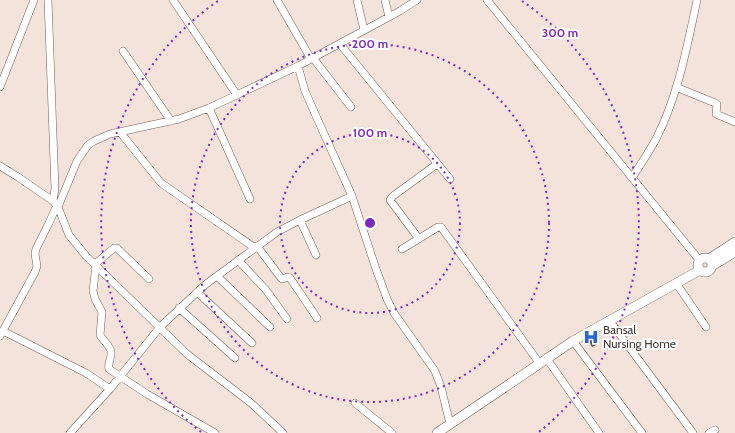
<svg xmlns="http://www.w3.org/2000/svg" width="735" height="433" font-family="Cabin,sans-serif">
<rect width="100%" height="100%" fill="#f3e3da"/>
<path fill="#5a4d45" d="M594 336 598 344 592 347 588 340Z"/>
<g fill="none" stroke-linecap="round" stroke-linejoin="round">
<defs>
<path id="minor" d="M48 0 55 189 53 201
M173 0 237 95
M277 0 311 59
M357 0 364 30
M385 0 389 17
M487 0 700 261
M340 44 450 179
M123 51 171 121
M313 58 351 107
M298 66 305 91 312 107 352 196 376 269 387 299 394 313 435 371 441 387 450 424
M0 87 34 0
M676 87 715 103 717 104 716 114 735 122
M209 108 250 199
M120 132 161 183 255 248
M0 166 18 177 53 201 58 207 69 235 86 256 187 354 251 403 283 433
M632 178C640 165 649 152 656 139 678 96 687 47 697 0
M58 207 77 161 88 145 94 141 110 134 179 119 209 108 298 66 400 11 417 0
M300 220 316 255
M419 239 390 200 393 196 437 164
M257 246 281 278 282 279 288 277 290 278 317 318
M402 249 438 227H441L540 364
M238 260 266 290 287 319
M95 264 114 248H117L149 279
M96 265 93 291 95 299 102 312 100 335C103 341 111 346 111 352 112 359 107 363 109 369L147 394 215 433
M217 276 270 327
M676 283 706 327
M197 292 252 343
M179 308 235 358
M609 320 693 433
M3 331 86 373 110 389
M0 336 35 272 37 266 35 254 36 249 49 223 57 205
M573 341 642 433
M547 359 599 433
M355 403 392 433
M70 433 110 389 160 327 206 284 277 232 300 220 352 196
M709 433 715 430"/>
<path id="major" d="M698 265a7 7 0 1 1 14 0a7 7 0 1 1-14 0Z
M709 259 735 242
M712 266 735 252
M437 433 573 341 700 270"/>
</defs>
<use href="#minor" stroke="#6f6159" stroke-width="8"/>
<use href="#major" stroke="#6f6159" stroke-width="10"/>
<use href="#minor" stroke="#fff" stroke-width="7"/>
<use href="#major" stroke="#fff" stroke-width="9"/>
</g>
<g fill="none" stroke="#7b2cbf" stroke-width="2" stroke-dasharray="2 4">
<circle cx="370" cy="223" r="90"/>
<circle cx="370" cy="223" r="179"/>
<path d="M201 432A269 269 0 0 1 218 1M522 1A269 269 0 0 1 539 432"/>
</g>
<defs>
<symbol id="hospital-bare" viewBox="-9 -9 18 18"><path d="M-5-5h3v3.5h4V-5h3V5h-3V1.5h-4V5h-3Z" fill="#2b65d3" stroke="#fff" stroke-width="2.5" paint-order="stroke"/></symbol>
</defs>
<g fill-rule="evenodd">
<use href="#hospital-bare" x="580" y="326" width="22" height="22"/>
</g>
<g text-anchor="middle" stroke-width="4" stroke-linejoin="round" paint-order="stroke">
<g font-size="12" fill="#3f3935" stroke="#fff" text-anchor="start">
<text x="603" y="334">Bansal<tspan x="603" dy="14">Nursing Home</tspan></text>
</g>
</g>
<circle cx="370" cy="223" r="6" fill="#7b2cbf" stroke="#fff" stroke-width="2"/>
<g font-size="12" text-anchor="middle" font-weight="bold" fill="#7b2cbf" stroke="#fff" stroke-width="4" stroke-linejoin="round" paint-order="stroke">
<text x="560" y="37">300 m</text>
<text x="370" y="48">200 m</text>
<text x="370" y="137">100 m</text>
</g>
</svg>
